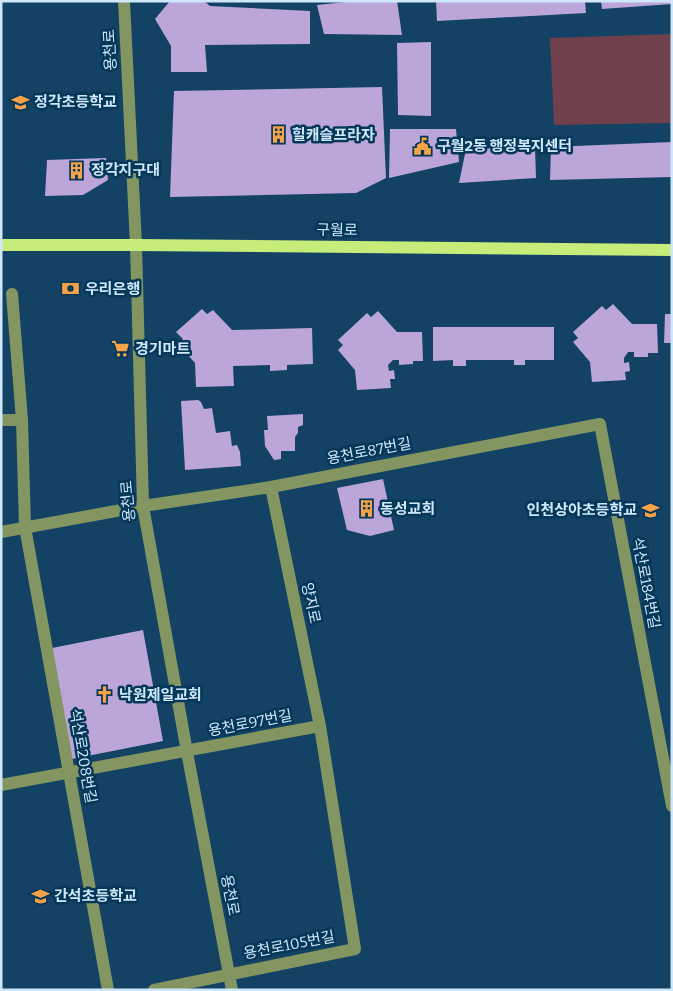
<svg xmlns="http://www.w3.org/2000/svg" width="673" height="991" font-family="Bitter,'Noto Sans KR',serif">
<rect width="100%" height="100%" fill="#134264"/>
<path fill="#70404c" d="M672 34V123L554 125 550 38Z"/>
<path fill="#bca5d9" d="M170 1H204L210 6 310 11V44L205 45 207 72H171V46L155 19Z
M355 1H397L402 35 324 34 317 5Z
M436 1H585L586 13 437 21Z
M601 1H672V4L602 9Z
M431 42V116L398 115 397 43Z
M382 87 386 178 356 193 170 197 174 91Z
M390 129H456L459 162 389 178Z
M672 142V177L550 180 551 147Z
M535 147 536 178 459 183 466 149Z
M106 158 108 180 83 195 45 196 47 160Z
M613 304 632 324H657L658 353H648V357H634V352H628L624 358V363L629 362 630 371 625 372 626 380 592 382 590 362 573 342 578 338 573 332 602 306 606 310Z
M202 309 207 314 213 310 232 330 312 328 313 364 287 365V370L270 371V365L233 366 234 386 196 387 195 363 178 344 183 339 176 332Z
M378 311 397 332H422L423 361H413V364L399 365V360H393L388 365 389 371 394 370 395 379H390L391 388 357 390 355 370 338 350 343 345 338 340 367 313 371 317Z
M665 314H672V343H664Z
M433 327H554V360H525V365H514V360H466V366H453V360L433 361Z
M198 400 201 402 204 409 212 408 216 433 230 431 232 446 237 445 240 452 241 466 185 470 181 401Z
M303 414V425L298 427V433L295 437V451H281V459L274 460 265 446 264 430H268L267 416Z
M383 479 394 530 370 536 347 530 337 488Z
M143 630 163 741 67 760 47 649Z"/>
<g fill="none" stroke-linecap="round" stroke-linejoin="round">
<path stroke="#839661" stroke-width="12" d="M124 1 136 245 143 506 187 752 232 990
M12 294 22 420 25 527 108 990
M1 420H22
M1 532 143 506 271 487 600 424 672 806
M1 785 320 726
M154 990 355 949 320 726 271 487"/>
<path stroke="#c7ec7a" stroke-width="12" d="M1 245H136L672 250"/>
</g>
<defs>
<symbol id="school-bare" viewBox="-9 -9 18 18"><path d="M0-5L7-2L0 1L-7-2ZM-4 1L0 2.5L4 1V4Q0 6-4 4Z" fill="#f6a248" stroke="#053758" stroke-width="2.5" paint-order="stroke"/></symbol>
<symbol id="building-bare" viewBox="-9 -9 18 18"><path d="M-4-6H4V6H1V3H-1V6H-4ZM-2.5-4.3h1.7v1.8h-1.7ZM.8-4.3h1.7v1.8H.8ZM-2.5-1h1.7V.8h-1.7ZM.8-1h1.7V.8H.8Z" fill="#f6a248" stroke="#053758" stroke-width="2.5" paint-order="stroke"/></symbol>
<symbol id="civic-bare" viewBox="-9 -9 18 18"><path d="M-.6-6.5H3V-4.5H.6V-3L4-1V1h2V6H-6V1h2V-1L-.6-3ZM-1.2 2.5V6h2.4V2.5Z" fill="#f6a248" stroke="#053758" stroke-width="2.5" paint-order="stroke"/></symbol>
<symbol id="bank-bare" viewBox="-9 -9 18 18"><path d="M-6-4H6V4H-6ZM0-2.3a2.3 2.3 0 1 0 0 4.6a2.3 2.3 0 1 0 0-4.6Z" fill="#f6a248" stroke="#053758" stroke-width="2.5" paint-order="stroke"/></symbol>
<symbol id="supermarket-bare" viewBox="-9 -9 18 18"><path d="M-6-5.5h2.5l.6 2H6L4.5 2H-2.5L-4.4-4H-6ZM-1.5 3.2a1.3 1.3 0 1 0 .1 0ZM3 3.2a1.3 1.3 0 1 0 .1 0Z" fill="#f6a248" stroke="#053758" stroke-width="2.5" paint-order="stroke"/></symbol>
<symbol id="church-bare" viewBox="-9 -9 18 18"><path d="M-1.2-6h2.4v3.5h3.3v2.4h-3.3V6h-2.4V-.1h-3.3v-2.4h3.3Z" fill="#f6a248" stroke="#053758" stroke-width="2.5" paint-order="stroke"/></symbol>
</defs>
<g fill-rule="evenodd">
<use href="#school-bare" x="8" y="90" width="25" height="25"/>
<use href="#building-bare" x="266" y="122" width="25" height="25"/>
<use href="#civic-bare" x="410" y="134" width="25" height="25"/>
<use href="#building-bare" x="64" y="158" width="25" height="25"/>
<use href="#bank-bare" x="58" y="276" width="25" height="25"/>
<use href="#supermarket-bare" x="108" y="336" width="25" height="25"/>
<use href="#building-bare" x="354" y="496" width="25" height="25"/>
<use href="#school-bare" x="638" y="498" width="25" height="25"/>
<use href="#church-bare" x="92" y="682" width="25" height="25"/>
<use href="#school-bare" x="28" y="884" width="25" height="25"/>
</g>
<g text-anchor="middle" stroke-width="5" stroke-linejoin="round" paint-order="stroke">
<g font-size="15" fill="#cee7fb" stroke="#053758">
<text transform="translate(110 50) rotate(-93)" y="5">용천로</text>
<text transform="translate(337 230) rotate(1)" y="5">구월로</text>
<text transform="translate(369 451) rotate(-11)" y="5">용천로87번길</text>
<text transform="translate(128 501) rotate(-95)" y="5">용천로</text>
<text transform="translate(646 583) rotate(79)" y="5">석산로184번길</text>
<text transform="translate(311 603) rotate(78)" y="5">양지로</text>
<text transform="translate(250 723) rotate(-11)" y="5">용천로97번길</text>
<text transform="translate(83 756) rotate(80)" y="5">석산로208번길</text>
<text transform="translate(230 895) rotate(79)" y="5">용천로</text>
<text transform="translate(289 945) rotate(-11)" y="5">용천로105번길</text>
</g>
<g font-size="15" font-weight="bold" fill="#cee7fb" stroke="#053758" text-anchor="start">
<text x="34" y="107">정각초등학교</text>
<text x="292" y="140">힐캐슬프라자</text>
<text x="437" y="151">구월2동 행정복지센터</text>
<text x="91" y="175">정각지구대</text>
<text x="85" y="294">우리은행</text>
<text x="135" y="354">경기마트</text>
<text x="380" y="514">동성교회</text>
<text x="637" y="515" text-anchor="end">인천상아초등학교</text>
<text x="119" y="700">낙원제일교회</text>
<text x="54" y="901">간석초등학교</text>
</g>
</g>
<rect width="673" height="991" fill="none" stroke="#cee7fb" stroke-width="5"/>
</svg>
